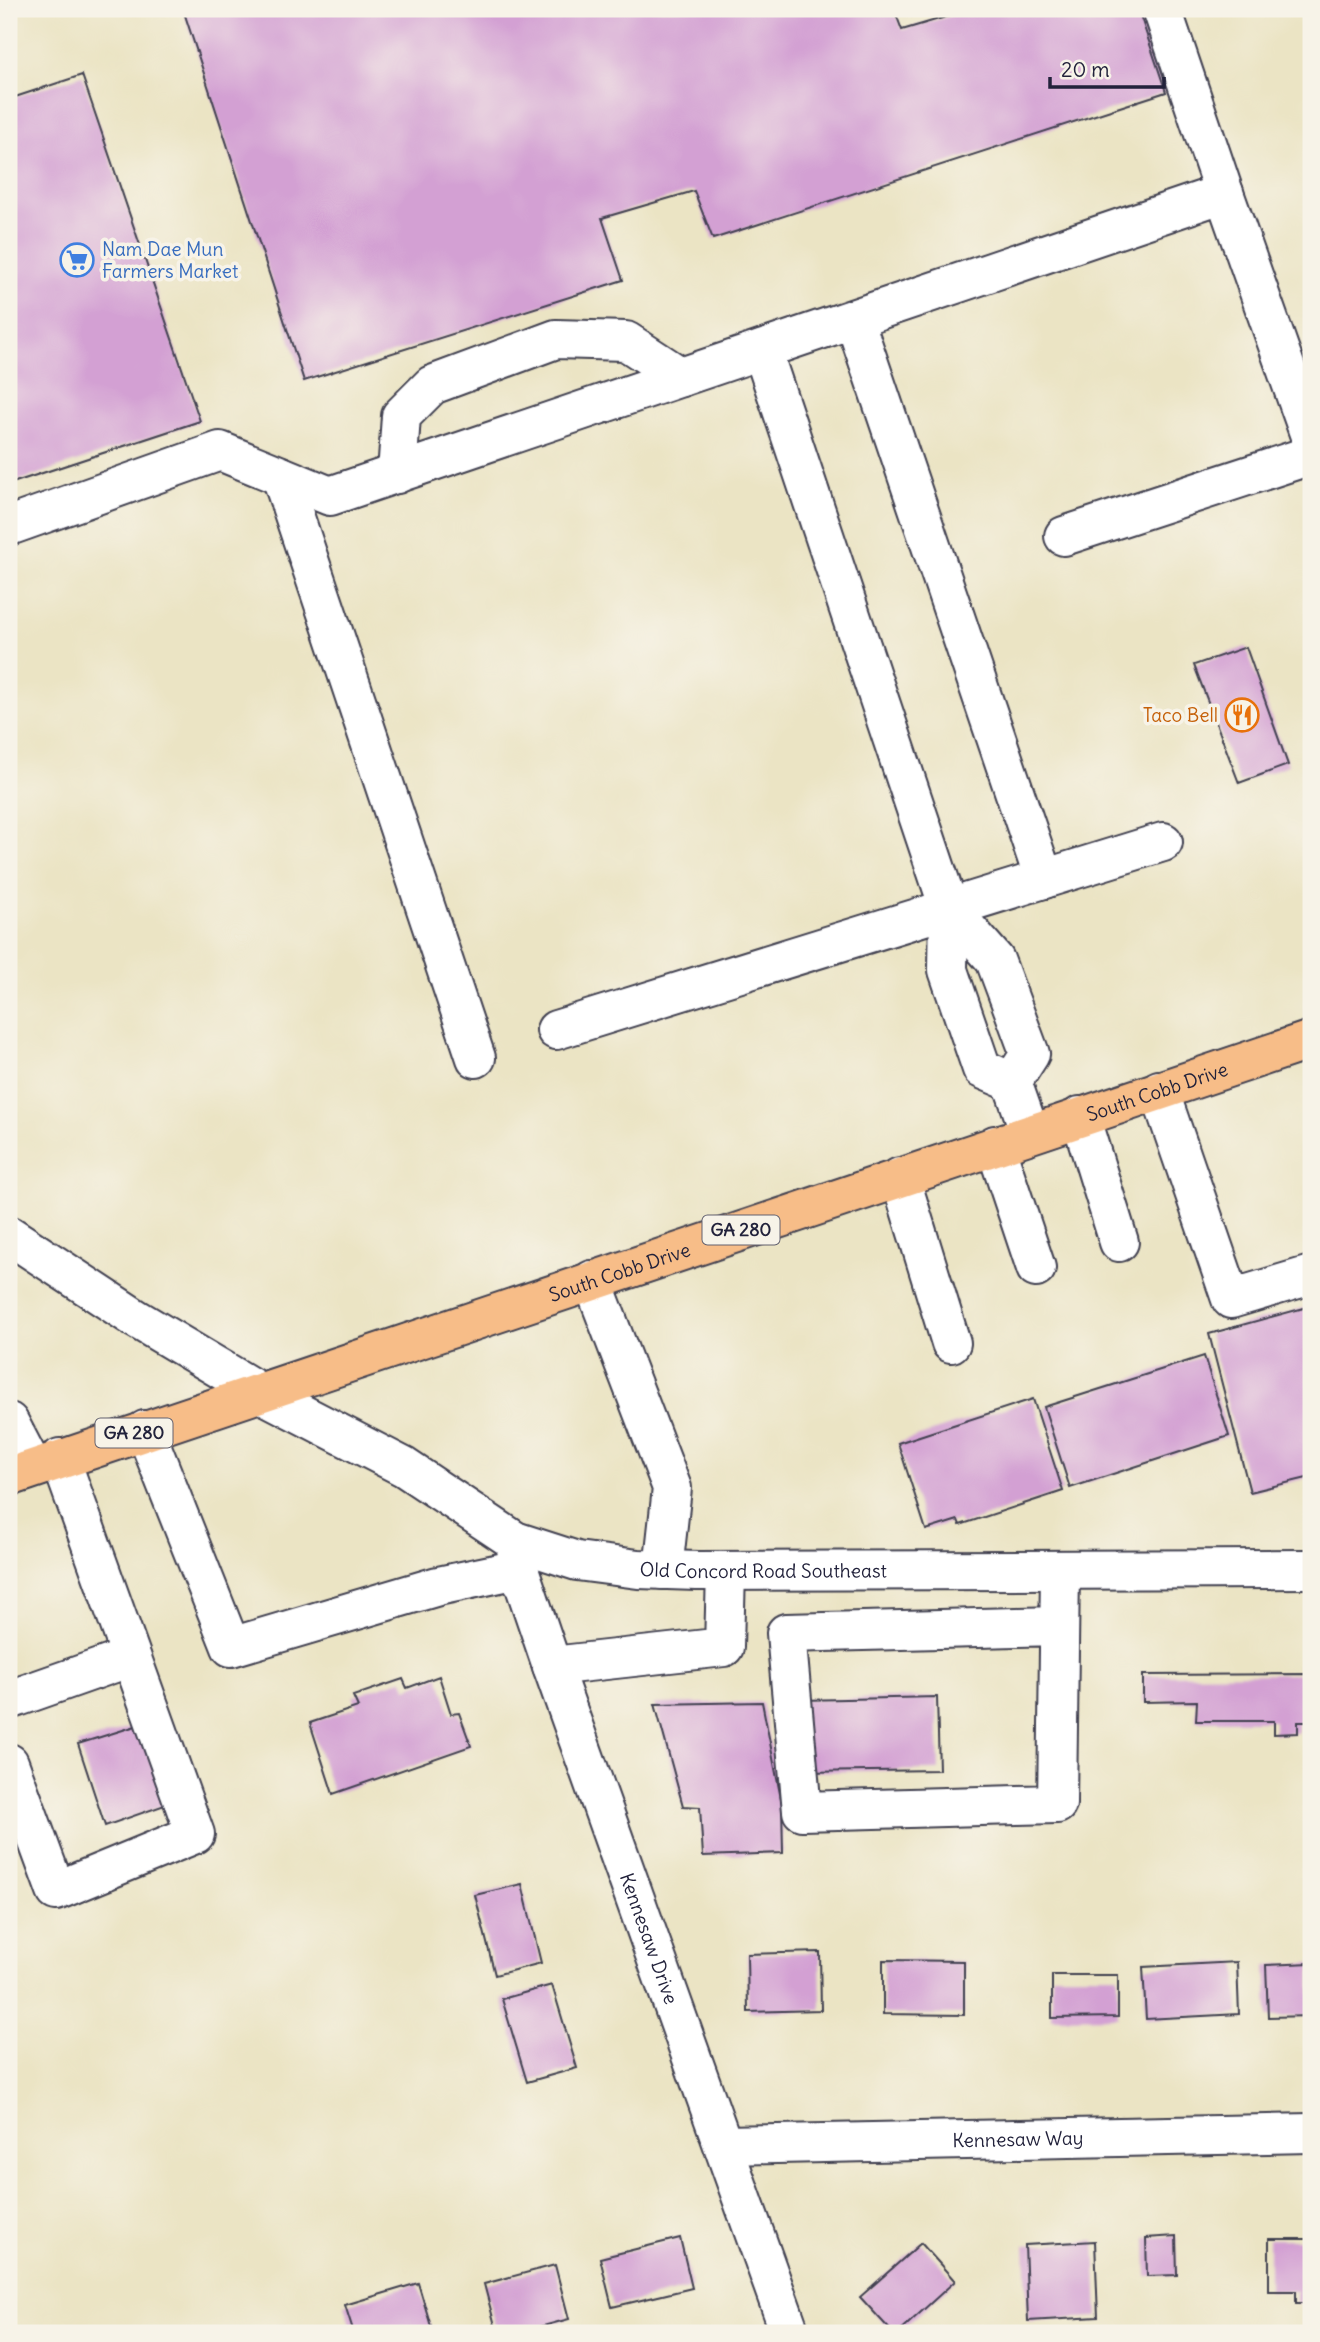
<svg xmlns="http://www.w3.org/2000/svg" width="1320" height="2342" font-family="Delius,sans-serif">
<rect width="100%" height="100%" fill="#f7f3e8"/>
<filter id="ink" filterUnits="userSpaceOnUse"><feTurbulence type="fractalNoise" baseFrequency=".0143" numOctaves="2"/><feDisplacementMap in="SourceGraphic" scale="14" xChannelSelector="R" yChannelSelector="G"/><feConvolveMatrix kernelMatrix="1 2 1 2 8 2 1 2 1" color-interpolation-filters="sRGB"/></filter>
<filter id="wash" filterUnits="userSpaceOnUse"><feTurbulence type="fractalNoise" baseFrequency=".00686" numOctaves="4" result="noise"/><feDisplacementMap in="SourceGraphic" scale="28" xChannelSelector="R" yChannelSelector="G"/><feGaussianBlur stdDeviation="1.57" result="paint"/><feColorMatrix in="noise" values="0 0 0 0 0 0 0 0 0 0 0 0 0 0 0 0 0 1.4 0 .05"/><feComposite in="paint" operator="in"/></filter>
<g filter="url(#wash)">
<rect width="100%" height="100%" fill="#ebe4c4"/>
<g id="blocks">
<path fill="#d3a0d3" d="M183 9H894L902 30 973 9H1138L1166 92 713 239 694 191 602 218 623 280 304 381Z
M82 75 200 421 9 484V99Z
M1246 647 1288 765 1239 783 1194 665Z
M1311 1306V1477L1250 1492 1209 1334Z
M1204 1356 1229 1436 1070 1488 1044 1407Z
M1033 1399 1063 1491 960 1525 958 1520 926 1530 898 1443Z
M1311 1674V1722H1298V1733L1274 1734V1721H1196L1197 1701 1143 1702V1675Z
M439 1676 451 1714 459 1713 471 1746 333 1794 310 1723 358 1707 353 1696 403 1679 407 1688Z
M937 1697 939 1770 802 1772 801 1700Z
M762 1702 782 1804 783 1853 703 1856 700 1807 683 1806 655 1704Z
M139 1725 165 1805 105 1826 78 1744Z
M522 1884 541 1963 495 1975 475 1895Z
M820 1952 821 2010 748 2012 747 1954Z
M883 1960 964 1961V2015L883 2014Z
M1237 1962 1239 2014 1146 2019 1143 1967Z
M1311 1963V2016L1268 2017 1266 1965Z
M1052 1975H1118V2017L1052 2018Z
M552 1985 577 2068 527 2082 502 1999Z
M1176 2236 1177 2275 1147 2276 1146 2238Z
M680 2238 692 2288 612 2307 600 2258Z
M1269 2239H1311V2303H1296V2291H1269Z
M1095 2241 1098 2317 1028 2321 1025 2245Z
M921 2243 955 2281 898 2333H893L860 2297Z
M555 2265 569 2319 517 2333H497L484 2284Z
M418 2283 433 2333H354L345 2305Z
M282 2325 284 2333H261L260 2330Z"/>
</g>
</g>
<g filter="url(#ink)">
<use href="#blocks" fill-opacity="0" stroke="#403f50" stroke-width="2"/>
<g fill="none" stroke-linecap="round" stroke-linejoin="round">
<defs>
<g id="minor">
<path d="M1162 9 1224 193 1311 439"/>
<path d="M854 319 1044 879"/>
<path d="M762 350 949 908 948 970 982 1069 1012 1082 1030 1133"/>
<path d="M397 474 401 416 432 385 556 339 626 341 681 377"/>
<path d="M281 476 476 1058"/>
<path d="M9 526 220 451 330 496 1224 193"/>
<path d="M1064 536 1311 455"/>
<path d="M949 908 995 960 1030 1054 1012 1082"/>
<path d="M556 1030 1163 842"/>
<path d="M1159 1090 1231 1299 1311 1275"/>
<path d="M1080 1116 1119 1242"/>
<path d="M995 1145 1036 1268"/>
<path d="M900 1177 951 1343"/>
<path id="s1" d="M9 1235 135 1318 259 1392 404 1467 515 1541 577 1561 638 1569 697 1571 1311 1569"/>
<path d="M592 1280 672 1488 663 1570"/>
<path d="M9 1422 33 1468"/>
<path d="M145 1430 231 1647 438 1586 519 1569"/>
<path id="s2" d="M515 1541 519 1569 552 1666 790 2333"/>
<path d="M1059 1626 786 1633 802 1811 1057 1804 1060 1570"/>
<path d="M552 1666 724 1647 726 1571"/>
<path d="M9 1700 131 1657"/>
<path d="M9 1763 56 1891 195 1834 60 1458"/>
<path id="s3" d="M724 2145 1311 2133"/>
</g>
<g id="major">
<path id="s4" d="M9 1477 1311 1040"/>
</g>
</defs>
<use href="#minor" stroke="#403f50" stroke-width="42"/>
<use href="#major" stroke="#403f50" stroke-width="42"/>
<use href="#minor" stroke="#fff" stroke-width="38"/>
<use href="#major" stroke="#f7bd88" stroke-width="38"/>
</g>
</g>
<defs>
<symbol id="supermarket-ring" viewBox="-11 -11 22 22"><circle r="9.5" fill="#f7f3e8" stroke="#3f7fe0" stroke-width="1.5"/><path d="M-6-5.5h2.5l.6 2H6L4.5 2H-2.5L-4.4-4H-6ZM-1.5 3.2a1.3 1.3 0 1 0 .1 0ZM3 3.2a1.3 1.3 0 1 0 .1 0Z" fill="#3f7fe0"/></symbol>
<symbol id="restaurant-ring" viewBox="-11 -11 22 22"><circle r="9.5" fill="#f7f3e8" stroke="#e8710a" stroke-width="1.5"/><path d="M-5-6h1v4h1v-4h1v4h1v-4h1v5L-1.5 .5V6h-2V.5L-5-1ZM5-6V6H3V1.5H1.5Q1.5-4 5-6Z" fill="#e8710a"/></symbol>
</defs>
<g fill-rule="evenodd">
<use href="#supermarket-ring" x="58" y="241" width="38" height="38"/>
<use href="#restaurant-ring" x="1223" y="696" width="38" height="38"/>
</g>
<g text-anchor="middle" stroke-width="7" stroke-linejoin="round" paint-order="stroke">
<g fill="#f7f3e8" stroke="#62616f" stroke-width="2">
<rect x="702.5" y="1215.5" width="77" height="29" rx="5"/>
<rect x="95.5" y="1418.5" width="77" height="29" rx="5"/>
</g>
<g font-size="18" font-weight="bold" fill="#22223b">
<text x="741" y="1236">GA 280</text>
<text x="134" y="1439">GA 280</text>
</g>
<g font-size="19" fill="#366cbe" stroke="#f7f3e8" text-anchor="start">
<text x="102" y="256">Nam Dae Mun<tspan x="102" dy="22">Farmers Market</tspan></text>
</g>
<g font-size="19" fill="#c56008" stroke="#f7f3e8" text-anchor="end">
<text x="1218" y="722">Taco Bell</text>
</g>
<g font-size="19" fill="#22223b" stroke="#f7f3e8">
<text dy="7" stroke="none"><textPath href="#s4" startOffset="1211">South Cobb Drive</textPath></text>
<text dy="7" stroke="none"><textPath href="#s4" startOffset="644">South Cobb Drive</textPath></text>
<text dy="7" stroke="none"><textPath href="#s1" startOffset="844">Old Concord Road Southeast</textPath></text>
<text dy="7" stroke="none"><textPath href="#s2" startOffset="420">Kennesaw Drive</textPath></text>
<text dy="7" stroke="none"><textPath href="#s3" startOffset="294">Kennesaw Way</textPath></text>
</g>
</g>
<rect width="1320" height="2342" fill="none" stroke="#f7f3e8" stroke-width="35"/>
<path d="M1050 77v10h114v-10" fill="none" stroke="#22223b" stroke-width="3.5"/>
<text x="1061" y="77" font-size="21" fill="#22223b" stroke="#f7f3e8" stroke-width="5" paint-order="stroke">20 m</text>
</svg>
